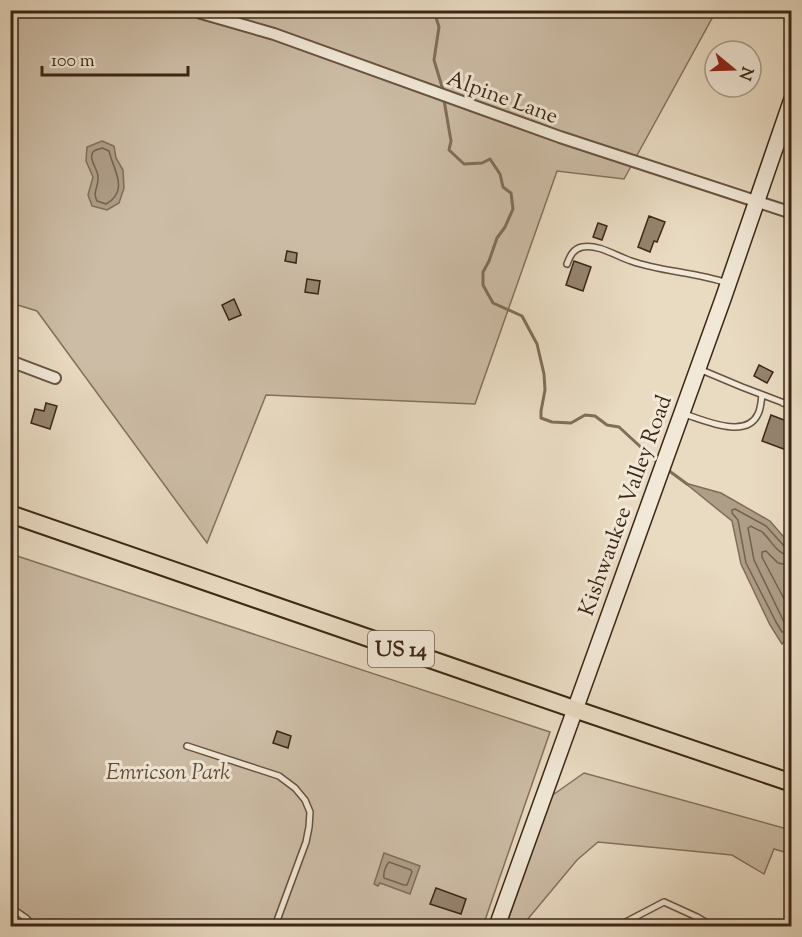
<svg xmlns="http://www.w3.org/2000/svg" width="802" height="937" font-family="'Sorts Mill Goudy',serif">
<style>
.green{fill:#ccbca5;stroke:#84715d;stroke-width:1.5}
.water{fill:#ae9d87;stroke:#806d59;stroke-width:1.5}
.lines{fill:none;stroke-linecap:round;stroke-linejoin:round}
.shore{stroke:#75624e;stroke-width:1.5}
.stream{stroke:#806d59;stroke-width:3}
.building{fill:#96846f;stroke:#3c2615;stroke-width:1.5}
.lane-casing{stroke:#675340;stroke-width:8}
.street-casing{stroke:#675340;stroke-width:14}
.secondary-casing{stroke:#3c2615;stroke-width:18}
.primary-casing{stroke:#3c2615;stroke-width:20}
.lane{stroke:#f1e8d7;stroke-width:5}
.street{stroke:#f1e8d7;stroke-width:10}
.secondary{stroke:#f1e8d7;stroke-width:15}
.primary{stroke:#e9dbc2;stroke-width:16}
.labels{text-anchor:middle;stroke-width:6;stroke-linejoin:round;paint-order:stroke}
.shield{fill:#f1e8d7;stroke:#72604f;stroke-width:1.5}
.shield-label{font-size:21px;font-weight:bold;fill:#3c2615}
.street-label{font-size:22px;fill:#3c2615;stroke:#f1e8d7}
.park-label{font-size:22px;font-style:italic;fill:#604c39;stroke:#f1e8d7}
</style>
<rect width="100%" height="100%" fill="#e9dbc2"/>
<filter id="stains"><feTurbulence type="fractalNoise" baseFrequency=".00333" numOctaves="4"/><feColorMatrix values="0 0 0 0 .2 0 0 0 0 .09 0 0 0 0 .02 0 0 0 .5 -.17"/></filter>
<radialGradient id="worn" r=".72"><stop offset=".6" stop-color="#630" stop-opacity="0"/><stop offset="1" stop-color="#630" stop-opacity=".3"/></radialGradient>
<path class="green" d="M10,11h706l-92,168 -67,-8 -82,233 -209,-9 -59,148 -170,-232 -26,-8z
M11,554l539,178 -67,194h-472z
M584,773l207,57v24l-17,-5 -10,25 -32,-19 -134,-13 -21,18 -55,66h-16l44,-129z"/>
<path class="water" d="M102,141l12,5 2,12 7,12 1,18 -5,15 -12,7 -15,-4 -4,-11 5,-18 -7,-16 1,-14z
M685,483l36,10 49,28 20,23 2,10 -1,80 -9,10 -12,-19 -29,-61 -9,-43z
M384,853l36,13 -10,28 -30,-11 -2,3 -4,-2z"/>
<g class="lines">
<path class="shore" d="M102,148l7,3c4,18 21,40 -3,53l-9,-3c-5,-9 2,-15 1,-24 0,-8 -10,-18 -5,-25 1,-2 7,-3 9,-4z
M792,549l-7,-2 -19,-21 -31,-17 -3,1v3l6,7 8,43 30,59 6,10 10,-1
M792,556c-16,-1 -20,-16 -31,-25 -1,0 -9,-4 -10,-5l-3,2 6,32 30,62 8,1
M792,566l-14,-3 -12,-12 -4,1v5l30,57
M389,862l22,8 1,2 -5,13h-3l-20,-7c-1,-5 2,-13 5,-16z"/>
<path class="stream" d="M434,11l5,16 -5,33 9,30
M444,100l7,41 -2,9 15,14 18,-1 8,-4 10,15 3,13 8,6 2,16 -8,18 -8,11 -8,23 -6,11v13l10,18 29,13 15,28 7,30 1,16 -4,21v7l11,4 19,1 14,-8 10,1 12,9 12,2 39,36
M668,470l19,14"/>
</g>
<path class="building" d="M649,216l16,6 -8,20 -3,-1 -4,11 -12,-5z
M598,223l9,3 -5,14 -9,-3z
M287,251l10,2 -1,10 -11,-2z
M574,261l17,6 -8,24 -17,-6z
M307,279l13,2 -2,13 -13,-2z
M234,299l7,16 -12,5 -7,-15z
M759,365l14,7 -6,11 -13,-7z
M46,403l11,3 -7,23 -19,-6 4,-14 9,2z
M771,415l21,8v20l-3,8 -27,-10z
M277,731l14,5 -3,12 -15,-5z
M436,888l30,11 -5,15 -31,-10z"/>
<g class="lines">
<g class="lane-casing">
<path id="lane" d="M567,264c3,-8 6,-15 15,-17 17,-3 34,9 49,14 31,11 64,11 96,22
M699,369l43,18 50,19
M783,403l9,-6
M684,414c20,6 62,26 74,0 3,-6 3,-13 4,-19
M187,746l92,30 16,12 10,12 5,12 -1,15 -3,15 -31,84
M10,907l16,11 8,8
M618,926l46,-24 33,15 15,9"/>
</g>
<g class="street-casing">
<path id="street" d="M201,13l73,21 286,103 232,76
M10,361l45,17"/>
</g>
<g class="secondary-casing">
<path id="secondary" d="M497,926l226,-627 69,-200"/>
</g>
<g class="primary-casing">
<path id="primary" d="M10,514l564,195 218,74"/>
</g>
<use href="#lane" class="lane"/>
<use href="#street" class="street"/>
<use href="#secondary" class="secondary"/>
<use href="#primary" class="primary"/>
</g>
<g class="labels">
<rect class="shield" x="368" y="631" width="66" height="36" rx="4.5"/>
<g class="shield-label">
<text x="401" y="656">US 14</text>
</g>
<g class="street-label">
<text transform="translate(503 96) rotate(20)" y="8">Alpine Lane</text>
<text transform="translate(624 505) rotate(-70)" y="8">Kishwaukee Valley Road</text>
</g>
<g class="park-label">
<text x="168" y="779">Emricson Park</text>
</g>
</g>
<rect width="802" height="937" fill="none" stroke="#e9dbc2" stroke-width="36"/>
<rect x="12" y="12" width="778" height="913" fill="none" stroke="#3c2615" stroke-width="3"/>
<rect x="18" y="18" width="766" height="901" fill="none" stroke="#3c2615" stroke-width="1.5"/>
<g transform="translate(733 69) rotate(109)"><circle r="28" fill="#f1e8d7" stroke="#a99a89" stroke-width="1.5"/>
<path d="M0-4.5L10 22L0 15L-10 22Z" fill="#8f2418"/>
<text y="-9" font-size="16" font-weight="bold" text-anchor="middle" fill="#3c2615">N</text>
</g>
<path d="M42 66v9h146v-9" fill="none" stroke="#3c2615" stroke-width="3"/>
<text x="51" y="66" font-size="18" fill="#3c2615" stroke="#f1e8d7" stroke-width="4.5" paint-order="stroke">100 m</text>
<rect width="100%" height="100%" filter="url(#stains)"/>
<rect width="100%" height="100%" fill="url(#worn)"/>
</svg>
